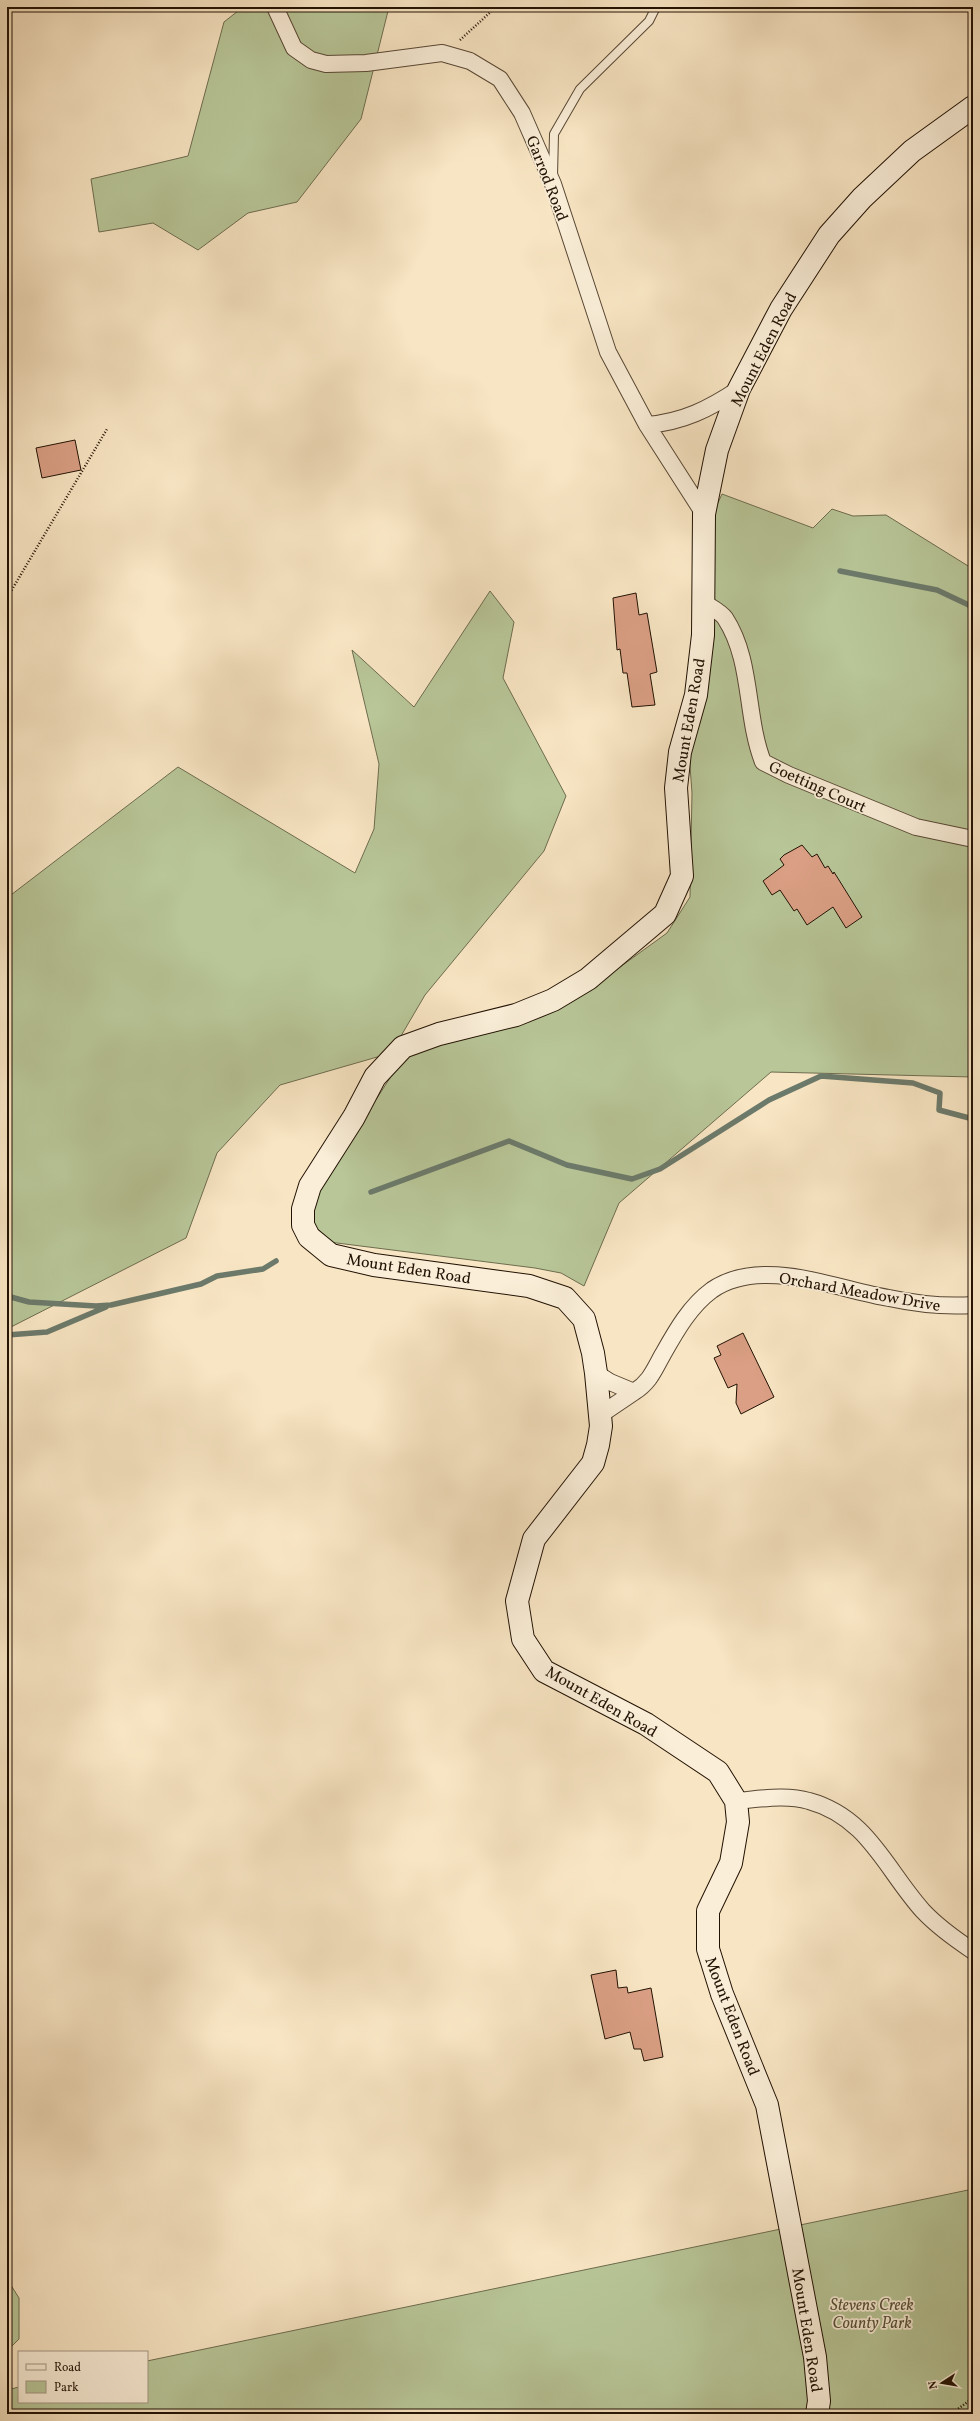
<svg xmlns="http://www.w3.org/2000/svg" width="980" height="2421" font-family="Vollkorn,serif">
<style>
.green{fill:#b8c698;stroke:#6d6c4e}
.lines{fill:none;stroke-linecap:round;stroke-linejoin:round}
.stream{stroke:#6c7a6b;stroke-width:5.5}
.building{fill:#da9f84;stroke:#221204}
.lane-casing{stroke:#584734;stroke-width:10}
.street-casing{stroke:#584734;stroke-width:18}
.secondary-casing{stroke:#221204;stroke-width:24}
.path{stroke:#221204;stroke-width:2.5;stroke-dasharray:1 2;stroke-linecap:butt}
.lane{stroke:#faeed8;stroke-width:8}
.street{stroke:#faeed8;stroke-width:16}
.secondary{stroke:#faeed8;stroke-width:22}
.labels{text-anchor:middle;stroke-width:3.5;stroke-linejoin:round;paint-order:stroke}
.street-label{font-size:16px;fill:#221204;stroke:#faeed8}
.park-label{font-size:16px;font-style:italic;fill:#565138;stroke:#faeed8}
</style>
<rect width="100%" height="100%" fill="#f8e5c3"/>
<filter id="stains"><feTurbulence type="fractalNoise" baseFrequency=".005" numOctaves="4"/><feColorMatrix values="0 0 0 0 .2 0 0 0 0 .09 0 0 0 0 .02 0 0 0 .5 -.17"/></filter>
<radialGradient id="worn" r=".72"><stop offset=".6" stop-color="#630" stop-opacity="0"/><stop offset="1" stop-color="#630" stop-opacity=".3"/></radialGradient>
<path class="green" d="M243,7h152l-7,4 -27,108 -64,83 -49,11 -50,37 -45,-27 -54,9 -8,-53 97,-23 36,-134z
M722,494l91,34 19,-19 21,7 33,-1 87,54v508l-202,-5 -152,131 -35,83 -23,-13 -26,-5 -206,-26 -18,-21 3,-26 76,-117 6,-27 195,-63 76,-55 23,-36 2,-104 -3,-41 22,-234z
M490,591l24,31 -11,56 63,118 -22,55 -119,144 -34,58 -111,32 -63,68 -31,85 -179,91v-431l171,-131 177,106 19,-44 5,-65 -27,-114 62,57z
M973,2189v225h-966v-24l12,-3v15h128v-41z
M7,2279l12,19v41l-12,12z"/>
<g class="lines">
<path class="stream" d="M840,571l97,19 36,17
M371,1192l138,-51 58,24 65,14 28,-10 109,-69 52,-24 92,7 27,10 -1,17 34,9
M7,1296l22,6 67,4 15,-1 90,-21 16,-8 46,-7 13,-8
M7,1335l40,-3 59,-25"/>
</g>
<path class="building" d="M75,440l6,30 -39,8 -6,-30z
M636,593l3,22 8,-2 10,59 -7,2 5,31 -23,2 -5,-34h-4l-3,-24 -3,1 -4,-52z
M802,845l10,12 5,-3 8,14 3,-2 5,8 1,-2 28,45 -16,11 -13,-21 -26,18 -10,-16 -3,2 -14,-21 -8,5 -9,-14 21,-16 -4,-6 4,-4z
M743,1333l31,64 -33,17 -5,-11 1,-19 -9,4 -14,-30 7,-3 -4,-9z
M616,1970l2,18 9,-1 1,6 23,-5 12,69 -19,4 -3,-12h-7l-4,-17 -25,7 -14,-64z"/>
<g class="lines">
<g class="lane-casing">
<path id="lane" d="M553,176l1,-42 26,-45 69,-68 7,-14"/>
</g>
<g class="street-casing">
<path id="street" d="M275,7l19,41 17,12 15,4 40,-1 76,-10 28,8 30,18 22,34 31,71 55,168 39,73 57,89
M647,425c36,-3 62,-16 92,-36
M703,602c6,4 18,10 22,16 28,43 20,98 38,144l26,13 127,52 57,12
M596,1373l14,9 24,10c16,-10 20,-22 29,-38 13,-23 27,-48 49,-64 49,-34 124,-1 177,8 28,6 56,9 84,7
M600,1415l34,-23
M736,1801c24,-2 50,-7 73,0 59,16 77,69 114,110 15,16 32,28 50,40"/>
</g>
<g class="secondary-casing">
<path id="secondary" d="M817,2414l2,-13 -4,-44 -48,-252 -45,-111 -14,-45v-38l23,-48 7,-41 -2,-21 -18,-29 -72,-48 -102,-53 -21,-32 -6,-38 17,-62 59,-76 5,-18 3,-19 -5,-53 -3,-20 -9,-34 -19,-21 -36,-12 -155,-21 -43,-10 -22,-18 -6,-12v-16l7,-23 44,-69 21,-40 28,-30 36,-13 77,-19 37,-15 35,-21 77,-65 17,-38 -6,-88 4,-36 16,-57 7,-60 1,-121 13,-64 22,-61 42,-80 48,-74 33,-37 50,-47 61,-44"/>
</g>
<path class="path" d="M460,40l36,-33
M7,598l100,-169
M951,2414l22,-16"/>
<use href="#lane" class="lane"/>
<use href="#street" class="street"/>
<use href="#secondary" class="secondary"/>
</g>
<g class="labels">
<g class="street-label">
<text transform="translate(548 178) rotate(69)" y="6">Garrod Road</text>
<text transform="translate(763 349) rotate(-63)" y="6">Mount Eden Road</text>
<text transform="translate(688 720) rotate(-80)" y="6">Mount Eden Road</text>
<text transform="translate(818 786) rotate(24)" y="6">Goetting Court</text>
<text transform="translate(409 1268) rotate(9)" y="6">Mount Eden Road</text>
<text transform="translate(860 1291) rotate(10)" y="6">Orchard Meadow Drive</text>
<text transform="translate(602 1701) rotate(30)" y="6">Mount Eden Road</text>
<text transform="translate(733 2016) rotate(69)" y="6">Mount Eden Road</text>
<text transform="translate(808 2330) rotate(81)" y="6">Mount Eden Road</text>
</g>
<g class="park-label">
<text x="872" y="2310">Stevens Creek<tspan x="872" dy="18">County Park</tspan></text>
</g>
</g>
<rect width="980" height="2421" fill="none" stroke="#f8e5c3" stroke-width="24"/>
<rect x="8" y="8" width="964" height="2405" fill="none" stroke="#221204" stroke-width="2"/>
<rect x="12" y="12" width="956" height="2397" fill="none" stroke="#221204"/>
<rect x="18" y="2351" width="130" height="52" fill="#faeed8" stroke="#a49683"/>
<rect x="26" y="2364" width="20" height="6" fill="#faeed8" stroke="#a49683"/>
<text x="54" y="2371" font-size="12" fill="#221204">Road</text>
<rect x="26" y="2381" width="20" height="12" fill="#b8c698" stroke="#a49683"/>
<text x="54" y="2391" font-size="12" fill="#221204">Park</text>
<g transform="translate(942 2383) rotate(258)" stroke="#faeed8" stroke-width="3" paint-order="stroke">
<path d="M0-3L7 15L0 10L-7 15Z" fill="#221204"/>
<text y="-6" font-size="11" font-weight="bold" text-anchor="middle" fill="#221204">N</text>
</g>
<rect width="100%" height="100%" filter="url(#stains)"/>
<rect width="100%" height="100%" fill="url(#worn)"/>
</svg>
